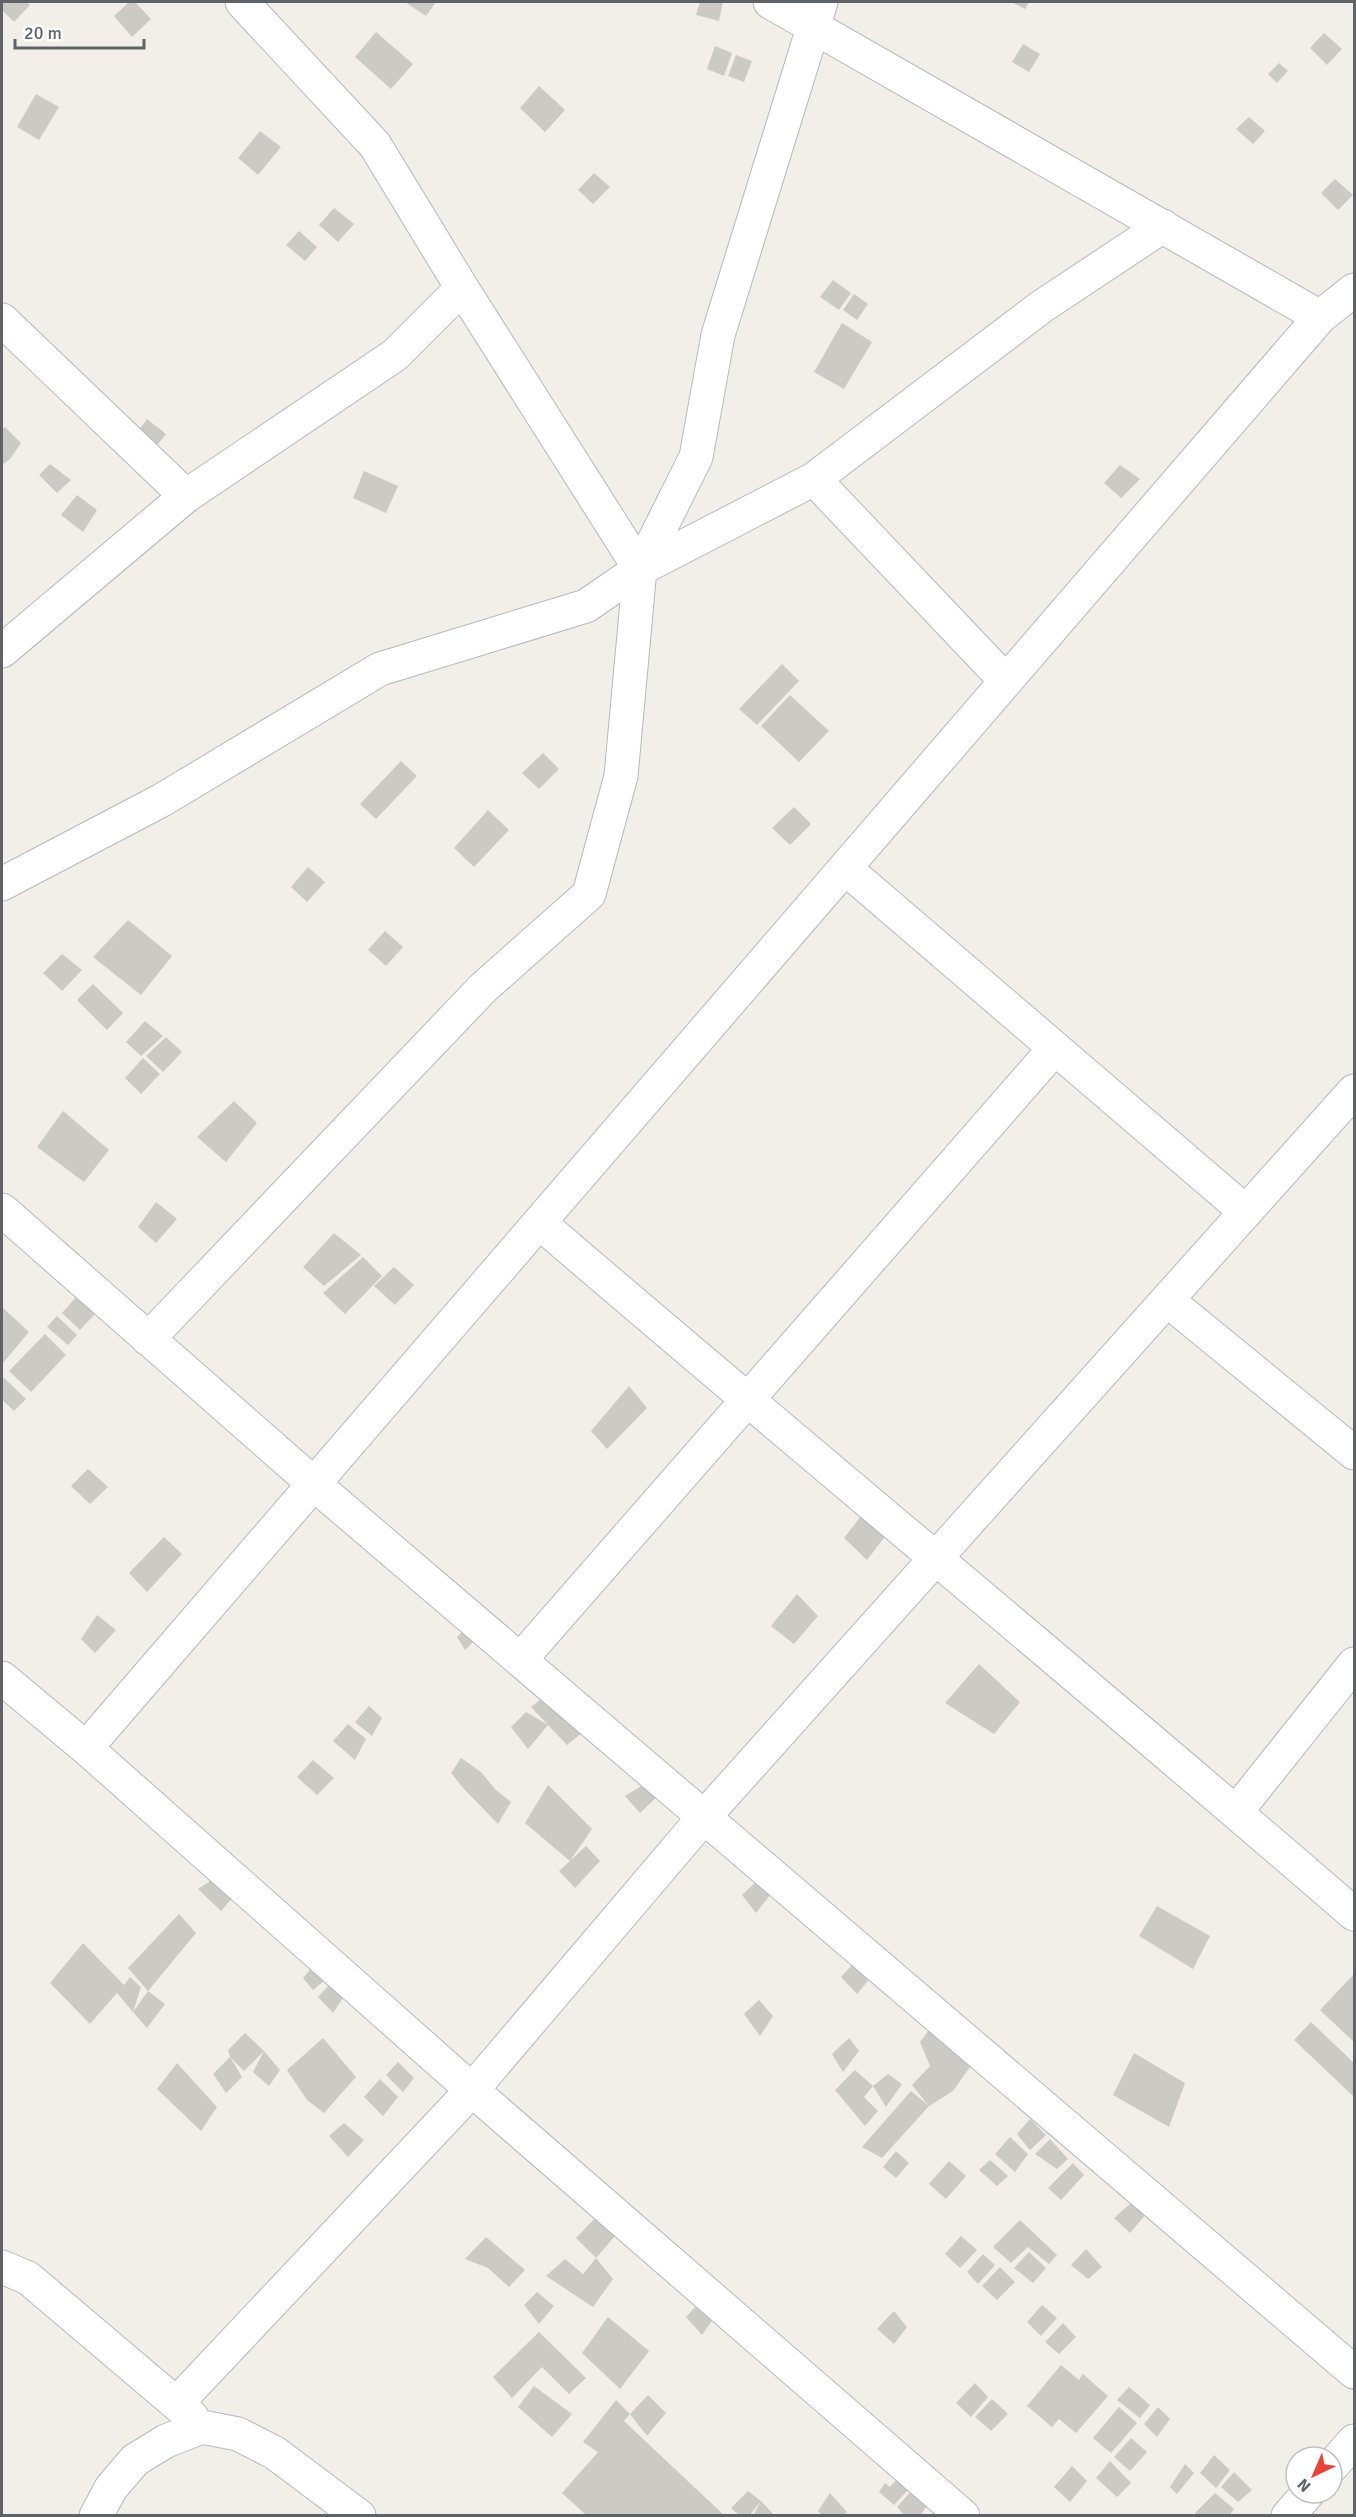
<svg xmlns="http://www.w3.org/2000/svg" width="1356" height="2517" font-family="Signika,sans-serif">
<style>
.building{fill:#cccac5}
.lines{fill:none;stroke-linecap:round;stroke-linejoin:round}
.minor-casing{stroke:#b5b8bc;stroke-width:35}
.minor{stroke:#fff;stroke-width:33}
</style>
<rect width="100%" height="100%" fill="#f1efe8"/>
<path class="building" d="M2,2h25l3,3 -16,17 -12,-12z
M129,2h6l16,17 -19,18 -18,-21z
M405,2h31l-10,14z
M700,2h23l-4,19 -23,-6z
M1011,2h18l-4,7z
M376,32l37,32 -22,25 -36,-32z
M1324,33l18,16 -15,16 -17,-17z
M1023,44l17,10 -11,18 -17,-10z
M715,46l17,7 -8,23 -17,-7z
M736,55l16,6 -8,21 -16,-6z
M1279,63l9,8 -11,12 -9,-9z
M539,86l26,24 -20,22 -25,-24z
M36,94l23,13 -20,33 -22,-13z
M1249,117l16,14 -12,13 -17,-15z
M260,131l21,16 -23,28 -20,-17z
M594,173l16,14 -17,17 -15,-14z
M1335,179l18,16 -15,15 -17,-17z
M334,208l20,16 -16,18 -19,-17z
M299,231l18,16 -12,14 -19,-16z
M833,280l18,13 -12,17 -19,-13z
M854,294l14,10 -11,16 -14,-10z
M842,323l30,19 -28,47 -30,-17z
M147,419l19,15 -14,18 -19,-14z
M5,427l16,16 -11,16 -8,6v-35z
M50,464l21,16 -14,13 -18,-18z
M1120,465l20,14 -19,19 -17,-15z
M364,471l34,15 -12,27 -33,-15z
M77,495l20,15 -14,22 -22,-17z
M782,664l17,17 -42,44 -18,-16z
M790,695l39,36 -30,31 -38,-36z
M543,753l16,16 -20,20 -17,-16z
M401,761l16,15 -41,43 -16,-15z
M794,807l17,17 -21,21 -18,-17z
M488,810l21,20 -35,37 -20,-19z
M308,867l17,15 -18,20 -16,-15z
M128,920l44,36 -31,39 -48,-38z
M385,931l18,16 -17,19 -18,-16z
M62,954l20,16 -20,21 -19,-18z
M93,984l30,29 -16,17 -30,-30z
M145,1021l18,15 -22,20 -15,-14z
M166,1037l16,15 -19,20 -17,-16z
M143,1058l17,16 -19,20 -16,-16z
M234,1101l23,22 -31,39 -29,-25z
M63,1111l46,39 -25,32 -47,-35z
M156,1202l21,17 -21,24 -18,-16z
M334,1233l27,22 -37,31 -21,-19z
M363,1257l19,19 -37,38 -22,-21z
M394,1267l20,18 -19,20 -21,-19z
M76,1297l19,17 -15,16 -18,-17z
M2,1307l27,25 -27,32z
M57,1316l20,19 -9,10 -21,-18z
M45,1334l21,21 -35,37 -22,-21z
M2,1376l24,23 -12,12 -12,-11z
M629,1386l18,22 -40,41 -16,-18z
M88,1469l20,18 -18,17 -19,-18z
M865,1511l29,14 -27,35 -23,-22z
M164,1537l18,17 -35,38 -18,-19z
M797,1594l21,22 -24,28 -23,-18z
M97,1615l19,15 -21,23 -14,-14z
M468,1626l10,11 -13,13 -8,-13z
M979,1664l41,38 -26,32 -49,-31z
M549,1693l35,38 -17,14 -36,-38z
M369,1706l13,12 -10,18 -17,-14z
M526,1712l22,13 -20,24 -17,-22z
M348,1724l18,15 -11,21 -22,-19z
M461,1758l20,14 14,17 16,13 -13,22 -34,-35 -13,-16z
M313,1760l21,18 -17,17 -20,-18z
M646,1783l13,12 -19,18 -15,-17z
M548,1785l44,44 -22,32 -45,-38z
M586,1846l14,15 -25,27 -16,-17z
M216,1877l19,18 -14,16 -23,-22z
M759,1879l16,10 -19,24 -14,-18z
M1157,1906l53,30 -17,33 -54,-33z
M179,1914l17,19 -48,58 17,13 -18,24 -14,-16 15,-21 -20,-23z
M83,1943l41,42 6,-8 11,10 -8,25 -16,-19 -27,31 -40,-41z
M857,1960l16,15 -16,19 -16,-17z
M316,1963l14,13 -17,14 -10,-12z
M1354,1974v68l-34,-32z
M330,1984l13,14 -10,15 -15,-16z
M759,2000l14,16 -13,20 -16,-22z
M1311,2022l43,41v34l-60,-57z
M932,2026l40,38 -19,27 -24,15 -17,-21 18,-19 -10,-24z
M245,2033l19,18 16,19 -11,16 -16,-14 11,-21 -20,20 -14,-14 -2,-7z
M323,2038l33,39 -32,36 -17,-13 -20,-30z
M849,2038l10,13 -16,21 -11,-18z
M1134,2053l51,30 -16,44 -56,-32z
M230,2057l12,20 -16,16 -13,-19z
M398,2062l16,16 -11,14 -17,-17z
M177,2063l40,44 -16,24 -44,-42z
M855,2070l18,16 15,-12 14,10 -16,23 -13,-21 -9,11 14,14 -13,15 -30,-36z
M380,2079l18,18 -15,19 -19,-19z
M911,2091l18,15 -47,52 -20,-11z
M1030,2119l16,16 -16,15 -13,-16z
M344,2123l20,17 -16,17 -19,-21z
M1010,2137l18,17 -13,18 -20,-18z
M1050,2139l18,20 -11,10 -22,-15z
M896,2151l13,12 -13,15 -13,-11z
M990,2160l18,16 -11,10 -18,-16z
M949,2161l17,15 -20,23 -17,-15z
M1073,2163l11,12 -23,25 -13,-12z
M1132,2202l14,12 -16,19 -16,-15z
M601,2212l20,17 -25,29 -20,-20z
M1020,2220l37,35 -8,9 -21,-17 -17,16 -18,-16z
M961,2236l16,14 -17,18 -15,-14z
M486,2237l39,33 -16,17 -21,-19 -23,-9z
M1086,2249l16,18 -14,12 -17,-14z
M1029,2252l17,16 -13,15 -19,-15z
M983,2254l12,11 -17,19 -11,-12z
M596,2258l17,21 -20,28 -47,-31 19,-17 18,15z
M1000,2267l15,15 -18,18 -15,-14z
M537,2292l17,14 -15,18 -15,-19z
M698,2304l16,14 -12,17 -16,-18z
M1042,2305l15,13 -16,18 -14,-14z
M894,2311l13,16 -13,17 -17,-15z
M608,2317l41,34 -29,38 -38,-36z
M1063,2323l13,14 -17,17 -14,-12z
M539,2332l47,46 -17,16 -27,-27 -30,31 -19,-21z
M1061,2365l18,15 4,-6 25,22 -32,37 -17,-14 -7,8 -25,-21z
M975,2383l13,14 -17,20 -15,-14z
M534,2386l38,28 -20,23 -34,-30z
M1129,2387l21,18 -10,13 -23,-18z
M648,2395l18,18 -19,23 -17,-22z
M992,2399l16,15 -17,17 -16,-14z
M616,2400l14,14 -6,7 101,95h-138l-25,-23 36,-41 -15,-10z
M1119,2407l18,16 -26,30 -18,-15z
M1158,2407l12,12 -13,18 -13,-13z
M1131,2438l16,14 -17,19 -16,-14z
M1214,2455l16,15 -14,18 -16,-15z
M1110,2461l21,22 -14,14 -21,-19z
M1185,2464l9,9 -17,21 -7,-7z
M1072,2466l15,15 -17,21 -16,-15z
M1234,2472l18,18 -14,12 -17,-15z
M899,2477l11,11 -16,17 -15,-13 6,-9 5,4z
M913,2489l16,14 -9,13h-15l-8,-9z
M748,2491l13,10 14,15h-22l8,-15 -12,15h-9l-9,-8z
M830,2493l17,19 -4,4h-20l-5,-5z
M1215,2493l19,16 -5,7h-30l-4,-3z"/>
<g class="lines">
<g class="minor-casing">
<path id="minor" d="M242,2l133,143 87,143 178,281
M770,2l550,315
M2,320l184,176
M814,479l192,202
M2,651l184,-155 209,-141 67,-67
M846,869l400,343
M2,884l160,-84 218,-131 206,-63 54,-37 174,-90 227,-172 122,-81
M2,1210l312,274 1040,888
M540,1223c270,232 545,458 814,691
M1167,1300l187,153
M148,1339l335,-351 106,-94 32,-118 19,-207 56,-112 22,-122 103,-333
M520,1660l535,-612
M2,1678l84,70 386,342 491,426
M86,1748l1234,-1431 34,-27
M1236,1812l118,-148
M2,2267l26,11 164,139
M177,2403l295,-313 232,-273 650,-726
M1332,2466l22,-25
M96,2516l15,-28 24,-28 31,-19 36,-14 36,7 37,19 84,63
M1288,2516l20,-23"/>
</g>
<use href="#minor" class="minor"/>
</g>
<rect width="1356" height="2517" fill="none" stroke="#5f6368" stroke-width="6"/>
<g transform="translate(1314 2475) rotate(224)"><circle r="28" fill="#ffffff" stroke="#bfc1c3" stroke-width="1.5"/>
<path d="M0-4.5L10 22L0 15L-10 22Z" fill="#ea4335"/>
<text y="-9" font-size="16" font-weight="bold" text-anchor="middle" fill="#5f6368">N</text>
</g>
<path d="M15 39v9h129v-9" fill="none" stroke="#5f6368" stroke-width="3"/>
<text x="24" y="39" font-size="18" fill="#5f6368" stroke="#ffffff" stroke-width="4.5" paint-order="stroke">20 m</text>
</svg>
